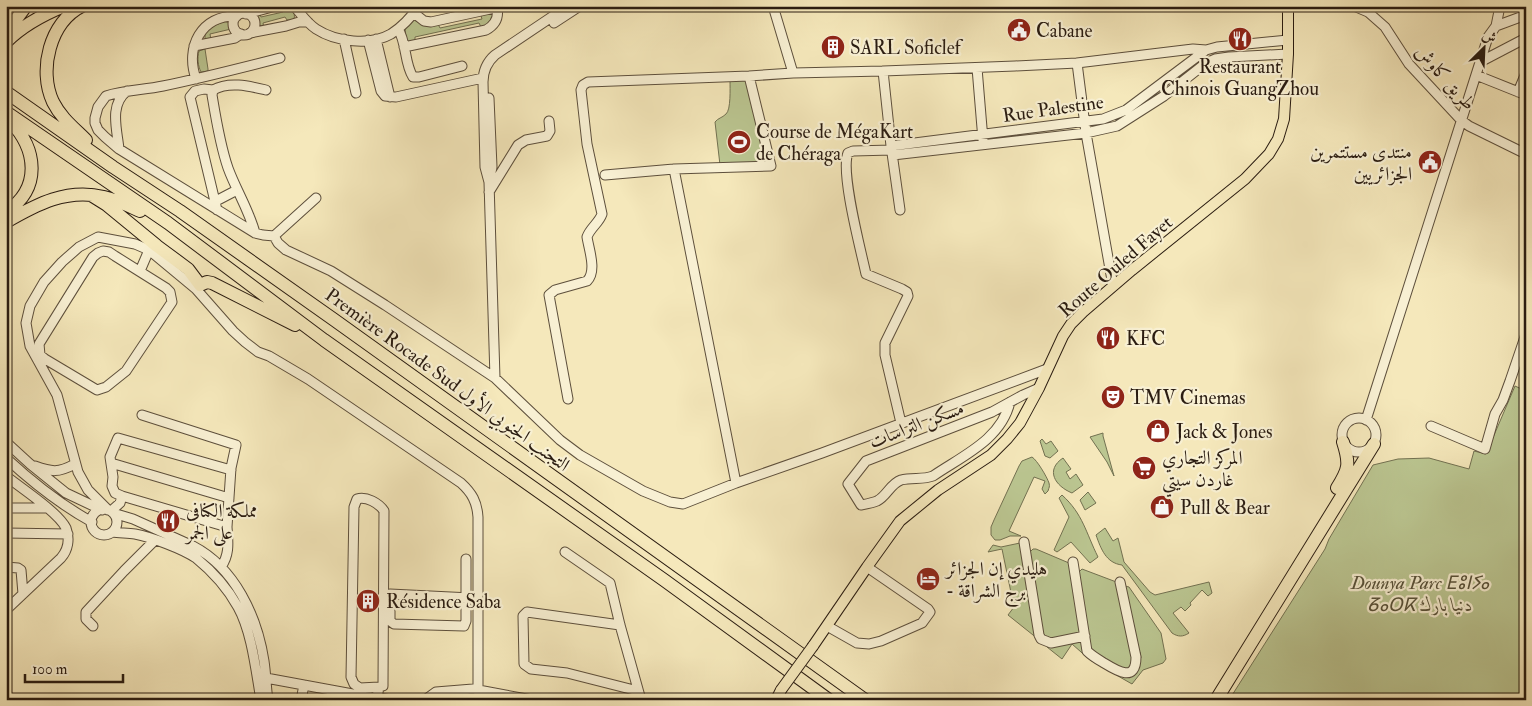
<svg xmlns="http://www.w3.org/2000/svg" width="1532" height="706" font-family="'IM FELL Double Pica',Amiri,'Noto Sans Tifinagh',serif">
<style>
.green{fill:#bbc691;stroke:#727151}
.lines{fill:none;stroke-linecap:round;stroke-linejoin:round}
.minor-casing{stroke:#5d4f3c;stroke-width:11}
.major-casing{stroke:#2a1c11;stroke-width:12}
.highway-casing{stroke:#2a1c11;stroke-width:14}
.minor{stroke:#f8f0d3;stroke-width:9}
.major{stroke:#f5e8bb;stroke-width:10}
.highway{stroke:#f5e8bb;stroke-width:12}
.major-bridge-casing{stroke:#2a1c11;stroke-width:12;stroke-linecap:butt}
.major-bridge{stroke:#f5e8bb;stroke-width:10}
.labels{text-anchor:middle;stroke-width:4.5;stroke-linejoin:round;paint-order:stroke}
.poi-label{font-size:19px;fill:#2a1c11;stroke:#f8f0d3;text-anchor:start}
.street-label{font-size:19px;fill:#2a1c11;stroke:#f8f0d3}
.park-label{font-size:19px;font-style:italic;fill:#564f37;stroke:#f8f0d3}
</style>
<rect width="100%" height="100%" fill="#f5e8bb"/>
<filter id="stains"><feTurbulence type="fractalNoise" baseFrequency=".004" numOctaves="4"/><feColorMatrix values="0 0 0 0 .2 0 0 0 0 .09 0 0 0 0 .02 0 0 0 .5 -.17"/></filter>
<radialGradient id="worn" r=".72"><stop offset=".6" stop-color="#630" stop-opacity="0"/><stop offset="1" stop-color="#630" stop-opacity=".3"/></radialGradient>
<path class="green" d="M286,6c5,2 10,7 8,13l-3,1h-4l-2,-3 -22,6 1,5 -6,-1 -1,-8 -2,-4 4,-3 2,5 22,-5 -1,-5z
M488,13l4,1 1,2 -6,9 -6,2 -2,-4 -64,14v4l-6,1 -3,-3 -1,-11 9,-8 10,5 14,-1 2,4 42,-9 -1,-3z
M231,19v10l-21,5 1,6h-4l-2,-1v-5l8,-8z
M205,49l3,20v2l-7,1c-3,-6 -4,-14 -2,-21z
M747,79l19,83 -46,3 -5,-43c3,-4 7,-4 11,-8 5,-4 4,-26 4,-33z
M1515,386l11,5v309h-297l96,-151 4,-10 44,-74 25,-6 31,-1 40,11 5,-18 12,3z
M1103,433v3l11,40 -7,-14 -17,-25z
M1042,439l4,5 5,-3 7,10 -8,7 -5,-2 -5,-15z
M1032,457c5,3 15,20 17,26 1,4 0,4 -1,8l-3,3 -3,-5 3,-8 -11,-4 -25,54 12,5h-11l-10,4h-5l-4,-5v-8l3,-7 25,-54 3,-5z
M1063,458l8,11 -5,3 4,7 6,-5 7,11 -11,8c-17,-7 -27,-23 -9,-35z
M1088,492l8,11 -11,7 -5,-10z
M1062,495c21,19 24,38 36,62l-8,6 -19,-21 -14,10 -3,-2 15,-33 -10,-19z
M1105,528l8,13 5,-3 6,24 26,30 5,3 54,-13 3,11 -4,3 -6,-6 -12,13 1,2 -6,6 -4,-4 -8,6 16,20c-6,4 -11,4 -17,0l-50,-68c-16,-2 -21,-16 -26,-30z
M1020,543l18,96 -30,-24 6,-8 -12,-58 -14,3 5,-7 8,2z
M1033,549h3l33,14 14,71 -31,6 -9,-4 -13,-84z
M1082,569l37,14 14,73 -1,8 -4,5 -7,1 -30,-19 -13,-78z
M1125,586l4,1 32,46 5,26 -3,4 -20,7 -11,14 -42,-24 -18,-16 -10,15 -15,-12 34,-7 40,36 20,-18 -1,-6 -2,1z"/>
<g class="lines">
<g class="minor-casing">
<path id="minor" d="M294,6c7,8 13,17 22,23 20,13 54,17 75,5 11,-7 21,-18 28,-28
M773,6l20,67
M1354,6l14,6 17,15 24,37 52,56 8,6 57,28
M414,13l10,8 7,1 73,-16
M233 24a11 11 0 1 1 22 0a11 11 0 1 1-22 0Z
M246,14l30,-8
M554,23l26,-17
M1496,26l30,-11
M398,29c9,14 6,34 15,48h6l43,-11
M250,33l36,-7 13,-4h9
M344,39l12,54
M376,39l14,58
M368,40l13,51 4,5 11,1 87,-19
M194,46l41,-8 6,-4
M404,47l82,-17c9,-5 13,-12 11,-22
M280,58c-39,10 -78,20 -117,28 -19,4 -39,4 -57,10l-8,11 -3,11v5l3,7 7,7 14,12 136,84 8,2 11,1 4,7 8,7 45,21 54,34 110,73 65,62 20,15 63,36 27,11 13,2 53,-21 86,-30 225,-84
M1480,62l46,-24
M1077,63l9,70 27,153
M977,68l6,72
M883,71l8,75 9,64
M1476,75l50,20
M196,79c-11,-32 5,-64 41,-63
M213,90l-1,5c4,24 8,50 16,73 8,22 21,42 27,65
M1518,92l8,-19
M891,146l212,-27 23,-9 80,-60 11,-3 71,-7
M119,149c-2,-20 -10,-44 8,-58
M892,150l-39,1 -5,2c-8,19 13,98 18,121l36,15 5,3 1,4 -23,47v12l16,68
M893,155l193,-22 31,-7 47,-30 42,-33 9,-4 14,-2 59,-3
M674,169l62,314
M605,175l69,-6 97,-3 -22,-90
M489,182l3,-15 -3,-69
M489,192l29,-47 8,-5 21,-4 3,-5 -1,-10
M214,202l23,-12
M217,210l-27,-113 5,-6 9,-2 9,1c16,-9 36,-4 53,0
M274,236l42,-38
M103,251l6,1 6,4 51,32 4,4 2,10 -46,69 -20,16 -9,3 -52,-31 -5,-4 -1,-11 54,-87 5,-4z
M140,271l9,-21
M495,378l-6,-196 -4,-15 -2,-85c0,-11 4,-20 12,-27l73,-49
M568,399l-19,-104 6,-5 32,-9c10,-10 2,-31 0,-44 3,-9 12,-14 15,-23l-15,-70 -6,-54 2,-5 5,-3 161,-6 44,-3 90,-2 132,-5 62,-3 116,-14 13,1
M1010,402c-9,38 -48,54 -77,74 -10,4 -21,1 -32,4 -11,4 -14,16 -24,21 -5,2 -11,3 -16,4l-13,-21 18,-23 126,-49 31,-17 16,-7
M142,415l94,30 -5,23 -4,59 -105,-31 -7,-3 -3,-7 1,-9 -3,-20 8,-19 113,32
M1342 435a17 17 0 1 1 34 0a17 17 0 1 1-34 0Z
M1366,420l122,-383 8,-11 4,-20
M1431,426l54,23 10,-35 8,-14 7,-19 16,-47
M6,442l24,22 36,29 36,17
M6,458c26,24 55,47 86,64
M111,463l118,35
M35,466c17,6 23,7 40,-2
M6,476c15,12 52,36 60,52 4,11 2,22 -5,30l-55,52
M6,508h40
M91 522a13 13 0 1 1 26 0a13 13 0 1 1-26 0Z
M108,510l-20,-20 -10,-18 -21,-77 -27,-49 -4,-23 4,-17 14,-24 18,-20 17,-15 19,-10 37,7 14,6 47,39 37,42 12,11 13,10 11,4 39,23 153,104c11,10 16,19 17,34v172l2,11
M111,511l9,-8 2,-7
M113,513l20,6 60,27c42,22 64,70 71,115 2,13 2,26 4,39
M112,532c8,1 16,1 23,2 16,3 48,15 61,24 16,13 32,31 42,49 14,25 18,65 23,93
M6,533l62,1
M1024,542l15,93 2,4 10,4 34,-7
M565,552l45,31 10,42 21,75
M1073,562l14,89c5,5 12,9 17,12 13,8 32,20 32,-6l-16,-75
M6,567l12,1 3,2 2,24
M221,567c9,-13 7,-25 6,-40
M390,594l81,4
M390,611v10l4,3 70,2 2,-5v-62
M620,625l-93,-13 -4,4 1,48 7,5 36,4 71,18
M93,626l-7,-7v-7l38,-41 31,-31
M827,626l30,17 12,1 12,-3 41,-18 8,-11 -2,-3 -61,-42
M266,678l92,17 33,5
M377,698l2,-11 4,-1v-2l1,-173c-5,-8 -18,-15 -27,-12l-3,8 -3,170 3,7 6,4 19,-1
M301,700l3,-15
M425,700l11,-8 37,-3 59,11"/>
</g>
<g class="major-casing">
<path id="major" d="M813,646l54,-79 33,-46 38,-31 53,-35 16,-16 13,-16 19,-35 24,-52 8,-12 12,-12 49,-42 113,-91 24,-25 9,-15 6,-20 4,-65v-48
M776,700l5,-10"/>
</g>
<g class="highway-casing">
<path id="highway" d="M82,6c-32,16 -44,64 -29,96 8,16 21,26 33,38
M6,12l4,-6
M6,33l20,-27
M6,42c17,-17 36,-27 58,-36
M6,92l107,75 67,44 153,108 532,381
M6,112l162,111 156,117 340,240 165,120
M91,195l16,10 50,41 31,23 12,16 7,-3 5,1 83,42
M6,212c36,-24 31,-63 4,-91
M6,222c31,-18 61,-34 98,-25 13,3 25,9 36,14
M1337,488c12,-19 13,-24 6,-46
M1216,700l158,-256"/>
</g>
<use href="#minor" class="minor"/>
<use href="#major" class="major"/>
<use href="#highway" class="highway"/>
<g class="major-bridge-casing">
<path id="major-bridge" d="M781,690l32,-44"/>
</g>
<use href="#major-bridge" class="major-bridge"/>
</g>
<defs>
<g id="civic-disc" transform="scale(1.25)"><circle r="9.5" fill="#8f2418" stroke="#f8f0d3"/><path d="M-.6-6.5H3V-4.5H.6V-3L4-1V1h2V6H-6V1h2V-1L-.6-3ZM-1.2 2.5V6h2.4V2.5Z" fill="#fff"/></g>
<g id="restaurant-disc" transform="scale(1.25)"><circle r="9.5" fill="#8f2418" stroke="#f8f0d3"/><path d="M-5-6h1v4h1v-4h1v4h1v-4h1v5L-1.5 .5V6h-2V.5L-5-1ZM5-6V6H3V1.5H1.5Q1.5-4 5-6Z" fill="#fff"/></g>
<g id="building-disc" transform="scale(1.25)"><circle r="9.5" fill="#8f2418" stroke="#f8f0d3"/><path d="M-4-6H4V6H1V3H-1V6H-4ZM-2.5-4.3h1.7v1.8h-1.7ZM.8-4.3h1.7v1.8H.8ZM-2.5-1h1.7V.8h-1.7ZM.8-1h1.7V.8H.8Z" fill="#fff"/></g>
<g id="stadium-disc" transform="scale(1.25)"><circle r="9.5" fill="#8f2418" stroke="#f8f0d3"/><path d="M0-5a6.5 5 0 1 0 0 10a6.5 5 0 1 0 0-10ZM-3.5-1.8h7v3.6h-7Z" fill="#fff"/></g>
<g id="theatre-disc" transform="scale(1.25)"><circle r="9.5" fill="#8f2418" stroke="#f8f0d3"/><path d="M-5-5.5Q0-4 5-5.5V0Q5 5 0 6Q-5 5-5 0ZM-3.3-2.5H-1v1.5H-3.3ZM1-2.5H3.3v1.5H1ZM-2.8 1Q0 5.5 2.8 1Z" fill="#fff"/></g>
<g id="shop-disc" transform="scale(1.25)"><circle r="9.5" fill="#8f2418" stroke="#f8f0d3"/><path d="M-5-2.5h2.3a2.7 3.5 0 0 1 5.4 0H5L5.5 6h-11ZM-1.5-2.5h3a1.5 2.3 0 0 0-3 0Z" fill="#fff"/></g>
<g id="supermarket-disc" transform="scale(1.25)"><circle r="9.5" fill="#8f2418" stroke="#f8f0d3"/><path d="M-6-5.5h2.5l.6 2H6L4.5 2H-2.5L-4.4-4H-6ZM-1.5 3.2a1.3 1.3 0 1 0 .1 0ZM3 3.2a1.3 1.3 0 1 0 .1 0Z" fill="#fff"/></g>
<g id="hotel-disc" transform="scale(1.25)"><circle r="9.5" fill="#8f2418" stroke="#f8f0d3"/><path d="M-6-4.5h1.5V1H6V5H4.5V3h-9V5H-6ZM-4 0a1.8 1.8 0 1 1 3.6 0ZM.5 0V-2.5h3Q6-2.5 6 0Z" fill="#fff"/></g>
</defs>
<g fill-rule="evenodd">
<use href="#civic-disc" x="1019" y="30"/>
<use href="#restaurant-disc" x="1240" y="39"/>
<use href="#building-disc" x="833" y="47"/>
<use href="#stadium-disc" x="739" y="142"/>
<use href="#civic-disc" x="1430" y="162"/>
<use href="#restaurant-disc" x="1108" y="338"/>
<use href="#theatre-disc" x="1113" y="397"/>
<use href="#shop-disc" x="1158" y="431"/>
<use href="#supermarket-disc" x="1144" y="468"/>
<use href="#shop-disc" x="1162" y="507"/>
<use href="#restaurant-disc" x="168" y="521"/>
<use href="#hotel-disc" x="928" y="579"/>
<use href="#building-disc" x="368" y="601"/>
</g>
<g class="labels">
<g class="poi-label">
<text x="1036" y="37">Cabane</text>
<text x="850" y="54">SARL Soficlef</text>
<text x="1240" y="73" text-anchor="middle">Restaurant<tspan x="1240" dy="22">Chinois GuangZhou</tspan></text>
<text x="756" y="138">Course de MégaKart<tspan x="756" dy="22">de Chéraga</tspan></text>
<text x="1412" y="158" text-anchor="end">منتدى مستتمرين<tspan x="1412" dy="22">الجزائريين</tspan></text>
<text x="1126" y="345">KFC</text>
<text x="1130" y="404">TMV Cinemas</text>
<text x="1176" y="438">Jack &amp; Jones</text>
<text x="1162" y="464">المركز التجاري<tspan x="1162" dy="22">غاردن سيتي</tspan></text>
<text x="1180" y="514">Pull &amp; Bear</text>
<text x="186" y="517">مملكة الكنافى<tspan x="186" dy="22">على الجمر</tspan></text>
<text x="946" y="575">هليدي إن الجزائر<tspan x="946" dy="22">- برج الشراقة</tspan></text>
<text x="386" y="608">Résidence Saba</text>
</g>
<g class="street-label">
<text transform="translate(1446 77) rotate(48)" y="7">طريق كاوش</text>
<text transform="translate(1053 108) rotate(-8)" y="7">Rue Palestine</text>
<text transform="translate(1115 266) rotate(-41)" y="7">Route Ouled Fayet</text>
<text transform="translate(448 379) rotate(36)" y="7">Première Rocade Sud التجنب الجنوبي الأول</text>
<text transform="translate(916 424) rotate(-21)" y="7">مسكن التراسات</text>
</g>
<g class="park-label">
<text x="1420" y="589">Dounya Parc ⴹⵓⵏⵢⴰ<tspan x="1420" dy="22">ⵒⴰⵔⴽ دنيا بارك</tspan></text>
</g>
</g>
<rect width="1532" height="706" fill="none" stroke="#f5e8bb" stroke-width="25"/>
<rect x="8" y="8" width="1517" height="691" fill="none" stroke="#2a1c11" stroke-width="2.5"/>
<rect x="12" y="12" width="1507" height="681" fill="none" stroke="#2a1c11"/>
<g transform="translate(1484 48) rotate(24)" stroke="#f8f0d3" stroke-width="4" paint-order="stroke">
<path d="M0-4L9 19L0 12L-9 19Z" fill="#2a1c11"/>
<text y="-8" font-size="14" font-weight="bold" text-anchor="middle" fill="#2a1c11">ش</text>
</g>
<path d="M25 674v8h98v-8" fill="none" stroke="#2a1c11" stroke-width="2.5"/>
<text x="32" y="674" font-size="15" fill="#2a1c11" stroke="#f8f0d3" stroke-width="4" paint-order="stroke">100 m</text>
<rect width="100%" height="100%" filter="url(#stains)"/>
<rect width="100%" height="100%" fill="url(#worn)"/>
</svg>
